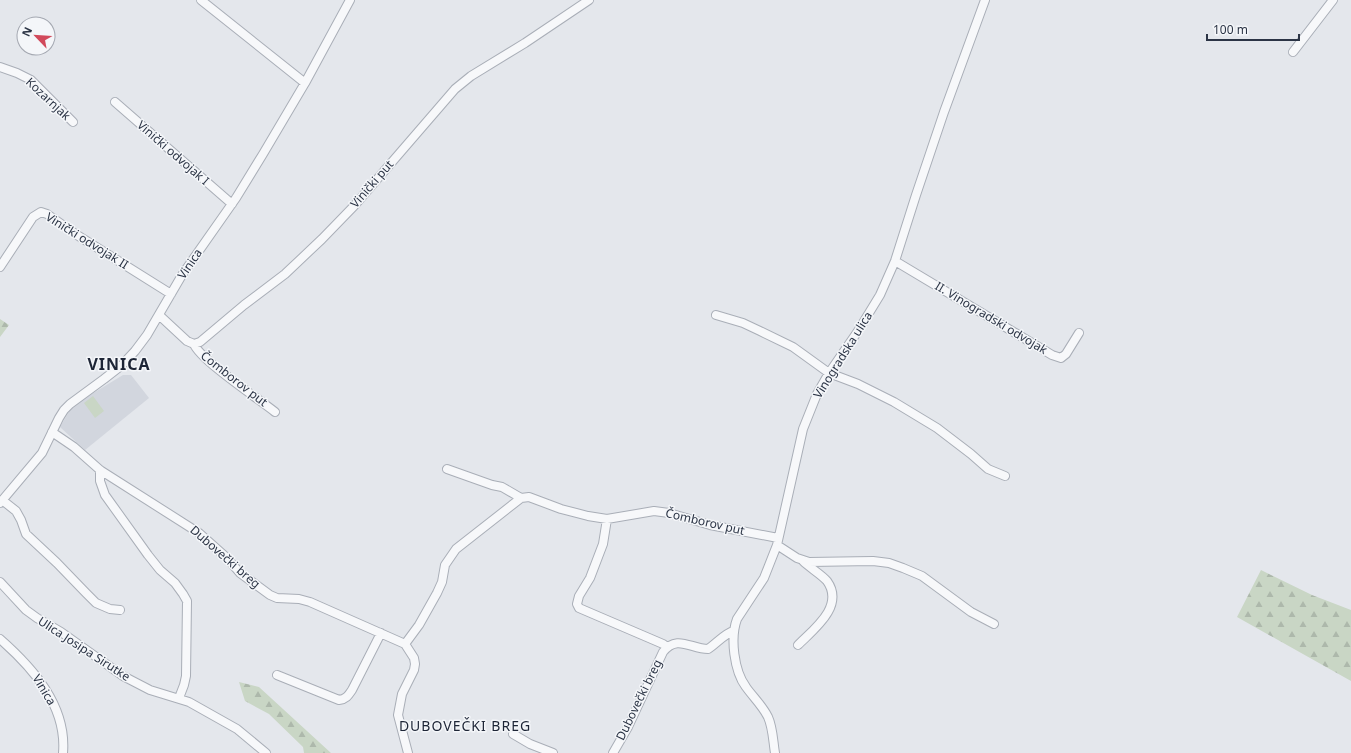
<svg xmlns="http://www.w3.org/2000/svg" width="1351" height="753" font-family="'Noto Sans',sans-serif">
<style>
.built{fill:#d2d6de}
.green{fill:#c9d6c5}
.forest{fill:url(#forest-firs)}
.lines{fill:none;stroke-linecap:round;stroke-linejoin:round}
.minor-casing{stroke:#a9aeb7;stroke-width:10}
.minor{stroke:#f7f8fa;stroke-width:8}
.labels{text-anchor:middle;stroke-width:3;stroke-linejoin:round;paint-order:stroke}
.street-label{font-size:12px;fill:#2b3445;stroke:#f4f6f9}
.quarter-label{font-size:14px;letter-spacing:1px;fill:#1d2536;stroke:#f4f6f9}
.district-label{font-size:16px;font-weight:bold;letter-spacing:1px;fill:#1d2536;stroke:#f4f6f9}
</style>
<defs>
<pattern id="forest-firs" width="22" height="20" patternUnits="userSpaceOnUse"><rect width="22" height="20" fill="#c9d6c5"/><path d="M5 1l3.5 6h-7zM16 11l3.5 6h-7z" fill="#adb8ab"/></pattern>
</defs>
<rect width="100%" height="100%" fill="#e4e7ec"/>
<path class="built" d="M123,375h8l18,23 -64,52 -25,-23 10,-17 7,-7z"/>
<path class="green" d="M93,396l11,15 -9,7 -11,-15z"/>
<path class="forest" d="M0,319l9,6 -9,12z
M1261,570l51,25 39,15v71l-114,-64z
M239,682l20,5 72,66h-27l-1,-6 -34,-33 -24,-13z"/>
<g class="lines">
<g class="minor-casing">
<path id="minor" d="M201,0l104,83
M1293,52l40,-52
M0,67l17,6 14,7 42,42
M115,102l117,102
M895,261l157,94 9,3 5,-4 13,-21
M0,267l33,-50 8,-5 6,2 30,21 94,59
M159,315l28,26 7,3 6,-2 44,-37 41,-31 37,-35 32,-33 101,-117 16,-13 54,-33 64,-43
M716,315l27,8 17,8 33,16 36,26 29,11 36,18 43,26 34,26 17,15 17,7
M194,344c6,16 65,55 81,68
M52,432l22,15 26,23 99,63 28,25 13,15 30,22 7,3 22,1 11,3 95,42 9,14 1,6 -1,6 -12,24 -4,21 10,38
M447,469l45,16 10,2 19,11 8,-1 32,12 27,7 19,3 47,-8 15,2 41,12 68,13
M100,470v11l5,14 43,60 12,15 15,13 8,11 4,7 -1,75 -2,9 -5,13
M2,500l14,11 5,9 5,14 31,29 29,30 10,10 14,6 10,1
M0,503l42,-50 17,-35 5,-8 6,-6 34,-25 18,-14 13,-14 12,-16 35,-60 54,-77 27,-44 42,-71 45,-83
M607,519l-4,25 -13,34 -11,18 -2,8 2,4 84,36 4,3
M777,545l20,13 12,4 64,-1 16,2 14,5 19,8 49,36 23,12
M0,582l26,28 11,8 24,14 62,44 27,14 39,12 48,27 29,24
M0,639c33,29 67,67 63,114
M405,644l14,-19 18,-32 5,-11 3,-17 11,-16 65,-51
M798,645c16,-16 47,-39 29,-64 -6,-7 -17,-13 -24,-20
M277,675l62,25c7,-1 9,-4 13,-10l29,-57
M513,734l17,10 23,9
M613,753l15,-26 35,-75c14,-18 28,-3 45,-3 8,-5 17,-16 26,-18
M775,753c-2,-12 -2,-25 -7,-36 -6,-12 -15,-20 -22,-30 -12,-16 -16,-49 -9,-68l27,-41 13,-33 26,-116 14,-35 12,-21 29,-42 22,-36 15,-34 21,-66 28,-83 41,-112"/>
</g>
<use href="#minor" class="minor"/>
</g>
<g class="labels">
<g class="street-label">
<text transform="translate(48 99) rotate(43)" y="4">Kozarnjak</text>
<text transform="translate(173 153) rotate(41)" y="4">Vinički odvojak I</text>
<text transform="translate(372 184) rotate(-49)" y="4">Vinički put</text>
<text transform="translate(87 241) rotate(32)" y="4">Vinički odvojak II</text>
<text transform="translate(190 264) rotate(-56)" y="4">Vinica</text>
<text transform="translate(991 318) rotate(31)" y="4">II. Vinogradski odvojak</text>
<text transform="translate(843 355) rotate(-58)" y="4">Vinogradska ulica</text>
<text transform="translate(234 379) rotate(38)" y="4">Čomborov put</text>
<text transform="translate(705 522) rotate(13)" y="4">Čomborov put</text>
<text transform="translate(225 557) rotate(41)" y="4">Dubovečki breg</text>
<text transform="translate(84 649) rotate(33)" y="4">Ulica Josipa Sirutke</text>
<text transform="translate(44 690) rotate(59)" y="4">Vinica</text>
<text transform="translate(639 700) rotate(-64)" y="4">Dubovečki breg</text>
</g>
<g class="quarter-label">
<text x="465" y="731">DUBOVEČKI BREG</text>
</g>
<g class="district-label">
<text x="119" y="370">VINICA</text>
</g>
</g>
<g transform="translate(36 36) rotate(295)"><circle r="19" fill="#f4f6f9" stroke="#a4a8b1"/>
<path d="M0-3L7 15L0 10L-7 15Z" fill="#d1495b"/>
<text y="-6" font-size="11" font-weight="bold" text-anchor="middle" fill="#2b3445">N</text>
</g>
<path d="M1207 34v6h92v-6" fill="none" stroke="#2b3445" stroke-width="2"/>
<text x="1213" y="34" font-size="12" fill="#2b3445" stroke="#f4f6f9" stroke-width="3" paint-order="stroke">100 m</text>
</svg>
